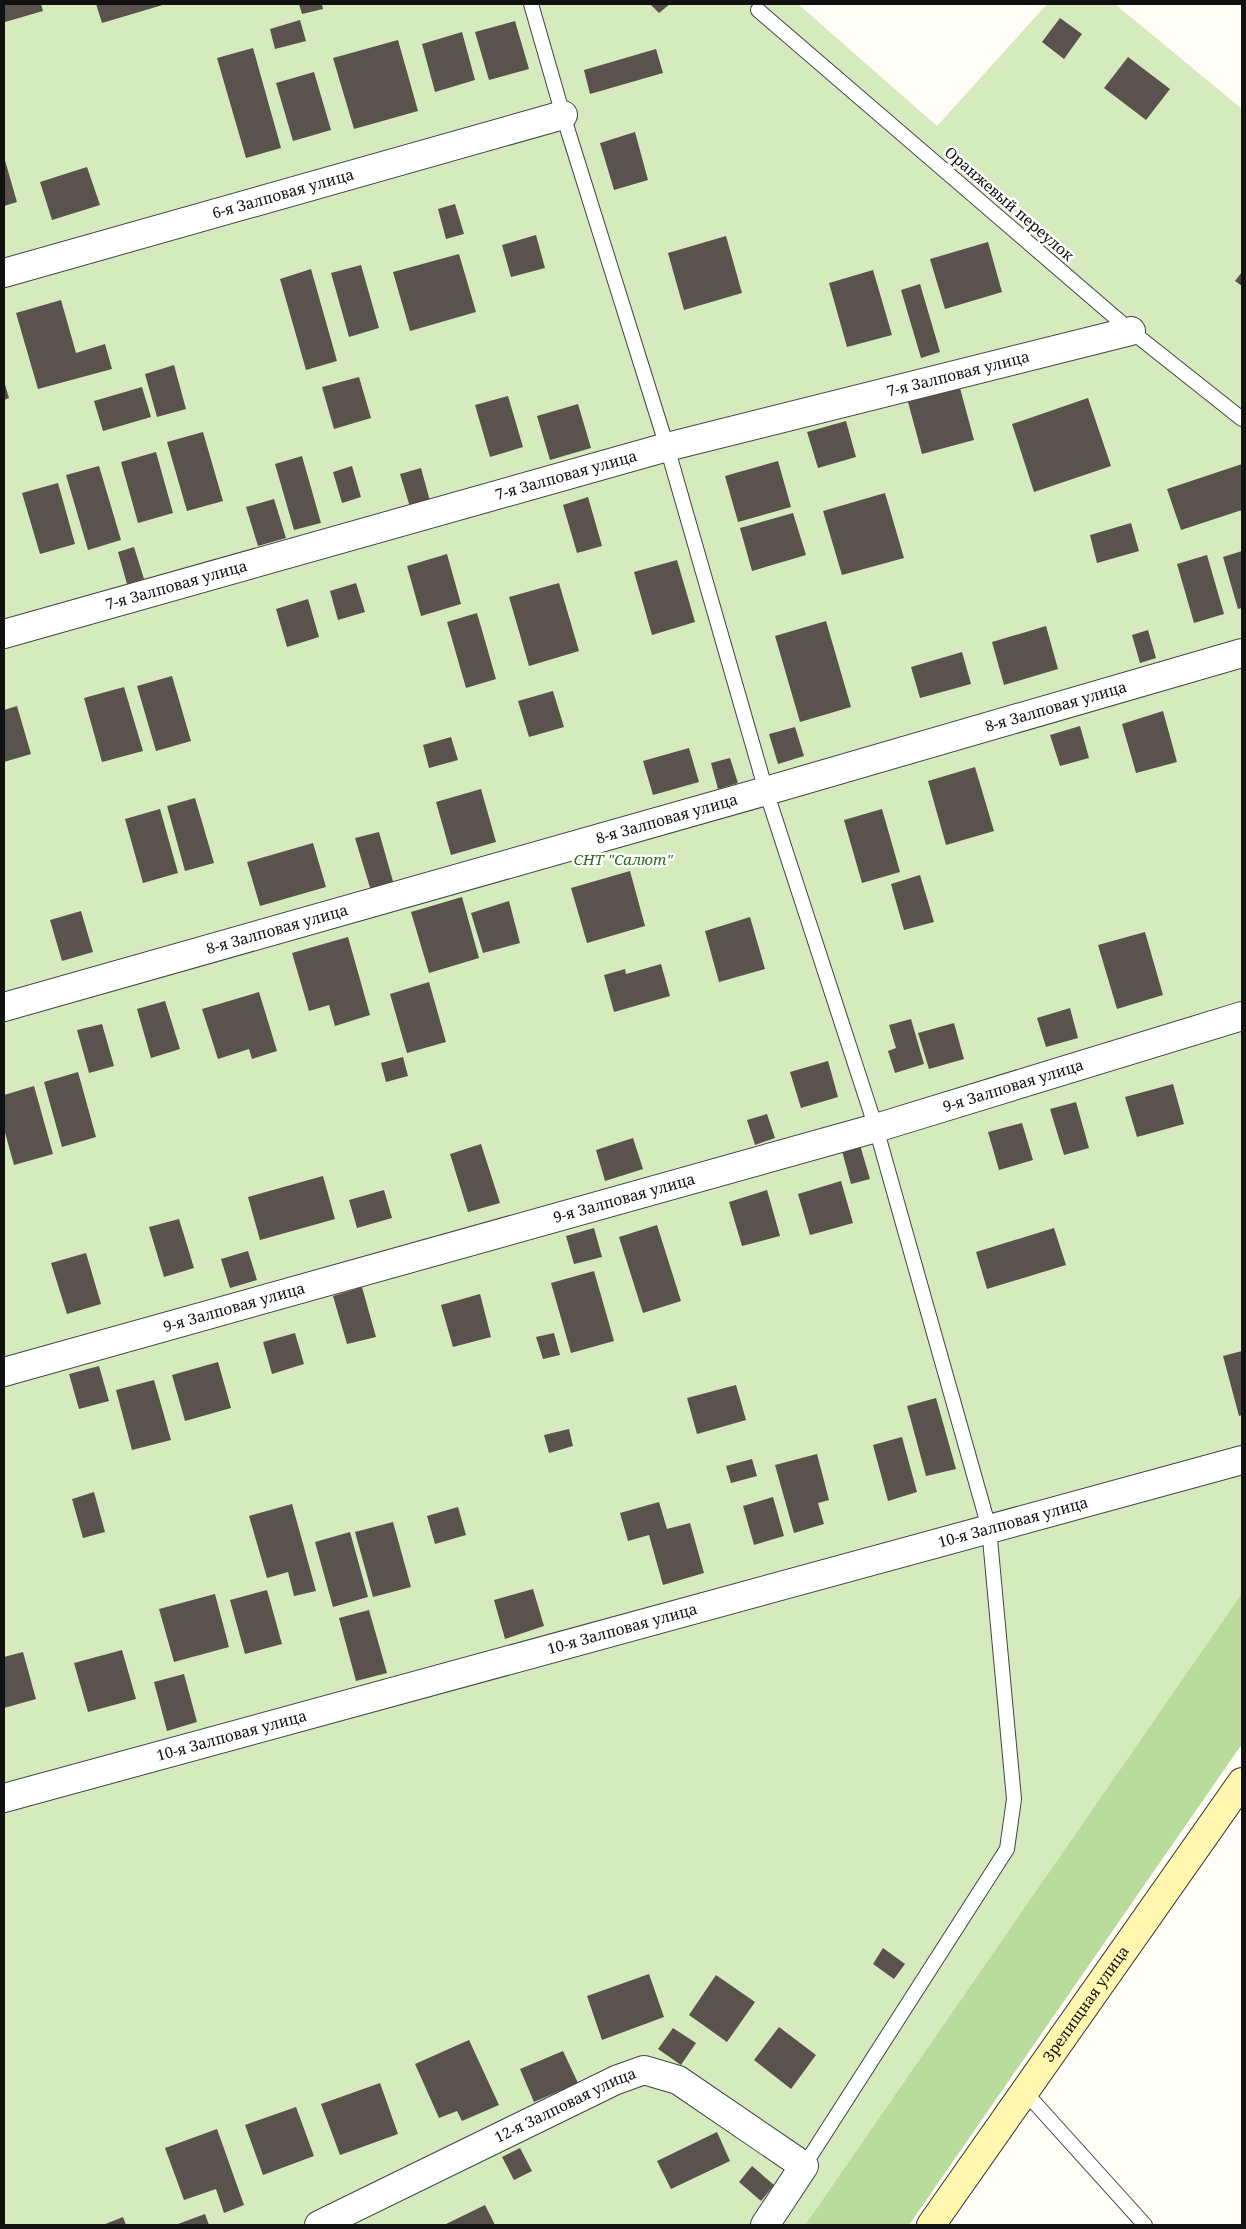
<svg xmlns="http://www.w3.org/2000/svg" width="1246" height="2229" font-family="'Noto Serif',serif">
<style>
.green{fill:#d5ebbd}
.forest{fill:#b9dc9c}
.building{fill:#5a524d}
.lines{fill:none;stroke-linecap:round;stroke-linejoin:round}
.lane-casing{stroke:#444;stroke-width:16}
.street-casing{stroke:#444;stroke-width:30}
.secondary-casing{stroke:#333;stroke-width:30}
.lane{stroke:#fff;stroke-width:14}
.street{stroke:#fff;stroke-width:28}
.secondary{stroke:#fff6b0;stroke-width:28}
.labels{text-anchor:middle;stroke-width:5;stroke-linejoin:round;paint-order:stroke}
.street-label{font-size:15px;fill:#111;stroke:#fff}
.park-label{font-size:15px;font-style:italic;fill:#2f6b1f;stroke:#fff}
</style>
<rect width="100%" height="100%" fill="#fffdf5"/>
<path class="green" d="M4,4h794l139,122 110,-122h68l127,105v1484l-437,632h-801z"/>
<path class="forest" d="M1242,1593v151l-333,481h-104z"/>
<path class="building" d="M4,4h37l2,7 -38,11z
M96,4h70l-64,19z
M299,4h23l1,5 -21,5z
M650,4h20l-11,9z
M1060,18l22,16 -18,25 -22,-17z
M300,20l6,21 -31,8 -5,-20z
M515,21l14,48 -40,11 -14,-48z
M462,32l13,48 -40,12 -13,-48z
M398,40l20,71 -64,18 -21,-71z
M253,48l28,100 -35,10 -29,-100z
M656,49l7,24 -73,21 -6,-24z
M1128,57l42,32 -24,31 -42,-32z
M314,72l17,58 -38,11 -17,-58z
M635,132l13,48 -34,10 -14,-47z
M4,157l13,45 -13,4z
M87,167l13,38 -48,15 -12,-38z
M455,204l9,30 -18,5 -8,-30z
M536,235l9,33 -34,9 -9,-32z
M726,236l16,57 -58,17 -16,-57z
M988,242l14,50 -57,17 -15,-50z
M459,254l17,58 -66,19 -17,-59z
M361,265l18,63 -30,9 -18,-64z
M311,269l26,92 -31,9 -26,-91z
M873,270l19,65 -45,12 -18,-64z
M1242,272v14l-7,-5z
M920,284l20,68 -19,6 -20,-68z
M61,300l15,53 29,-9 7,25 -74,20 -22,-76z
M174,365l12,44 -29,8 -12,-43z
M359,377l12,41 -37,11 -12,-42z
M4,381l5,17 -5,2z
M142,387l9,30 -48,14 -9,-30z
M960,388l14,52 -52,14 -14,-52z
M508,396l15,51 -33,10 -15,-52z
M1088,398l23,68 -77,26 -22,-68z
M578,404l13,44 -41,12 -13,-44z
M846,421l10,36 -38,11 -11,-36z
M203,432l20,69 -36,10 -20,-69z
M156,452l17,61 -35,10 -17,-61z
M302,456l19,67 -27,7 -19,-66z
M778,461l13,46 -53,15 -13,-46z
M1242,464v46l-61,20 -14,-41z
M99,466l22,74 -33,10 -22,-75z
M352,466l9,31 -19,6 -9,-31z
M421,468l9,33 -20,6 -10,-33z
M58,483l17,61 -35,10 -18,-61z
M885,493l19,65 -62,17 -19,-64z
M588,497l14,49 -25,7 -14,-48z
M274,499l12,39 -28,8 -12,-39z
M793,513l13,42 -54,16 -12,-43z
M1131,523l8,28 -42,12 -7,-28z
M134,547l10,32 -17,5 -9,-32z
M1242,551v57l-4,1 -15,-52z
M447,554l14,50 -40,12 -14,-50z
M1207,555l17,59 -30,9 -17,-59z
M677,560l18,62 -43,13 -18,-63z
M356,583l9,29 -27,8 -8,-29z
M559,583l20,68 -50,15 -20,-69z
M308,599l11,38 -32,10 -11,-38z
M477,613l19,66 -30,9 -19,-66z
M826,621l25,86 -51,15 -25,-86z
M1046,626l12,43 -54,16 -12,-43z
M1148,630l8,28 -16,5 -8,-28z
M962,652l9,32 -51,14 -9,-31z
M172,676l19,65 -35,10 -19,-65z
M124,687l19,64 -41,11 -18,-64z
M553,691l11,36 -35,10 -11,-36z
M17,706l14,48 -27,8v-52z
M1163,711l14,51 -41,11 -14,-49z
M1080,726l9,32 -29,8 -10,-31z
M795,727l9,29 -26,8 -9,-30z
M451,737l7,23 -29,8 -6,-23z
M689,748l10,34 -46,13 -10,-34z
M730,758l8,25 -20,6 -7,-26z
M975,767l19,64 -48,14 -18,-64z
M481,789l15,53 -45,13 -15,-53z
M195,798l19,65 -29,8 -18,-65z
M160,809l18,64 -35,10 -18,-64z
M882,809l18,63 -38,11 -18,-63z
M379,832l15,53 -23,6 -16,-53z
M313,843l13,44 -66,19 -13,-44z
M630,871l15,55 -58,17 -16,-55z
M920,875l14,47 -30,8 -13,-46z
M462,897l17,61 -50,15 -18,-61z
M509,901l11,42 -37,10 -12,-40z
M81,911l12,41 -31,9 -12,-41z
M750,917l15,52 -46,13 -14,-51z
M1145,932l18,63 -46,14 -19,-64z
M348,937l22,78 -35,11 -6,-21 -20,6 -17,-58z
M661,964l9,32 -56,16 -10,-37 21,-6 1,5z
M429,982l17,60 -39,11 -17,-59z
M259,992l18,59 -25,8 -3,-10 -31,10 -16,-50z
M165,1001l15,48 -29,9 -14,-49z
M1070,1008l8,30 -32,9 -9,-29z
M911,1019l13,45 -29,9 -7,-22 8,-3 -7,-23z
M954,1023l10,36 -35,10 -11,-36z
M102,1024l12,42 -25,7 -12,-43z
M403,1057l5,19 -22,6 -5,-19z
M828,1061l10,36 -37,11 -11,-36z
M78,1072l18,65 -34,10 -18,-65z
M1173,1084l11,40 -47,13 -12,-40z
M34,1086l19,68 -39,11 -10,-36v-34z
M1076,1102l13,46 -25,7 -14,-46z
M767,1114l8,24 -20,7 -8,-25z
M1022,1123l11,37 -34,10 -11,-38z
M633,1138l10,31 -38,12 -9,-31z
M481,1144l19,59 -32,9 -18,-58z
M860,1145l10,34 -19,5 -9,-33z
M323,1176l12,43 -75,21 -12,-43z
M841,1181l12,42 -43,12 -12,-41z
M384,1190l8,28 -35,10 -8,-28z
M767,1190l13,46 -38,10 -13,-44z
M179,1219l15,49 -30,9 -15,-50z
M657,1225l24,76 -38,12 -24,-76z
M594,1228l8,29 -28,7 -8,-28z
M1054,1228l12,37 -79,24 -11,-37z
M248,1251l9,29 -27,8 -9,-29z
M86,1253l15,51 -34,10 -16,-51z
M594,1271l20,70 -43,12 -20,-70z
M362,1287l14,50 -29,7 -14,-48z
M480,1294l11,43 -38,10 -12,-42z
M295,1333l9,31 -32,10 -9,-32z
M554,1333l6,22 -17,4 -7,-22z
M1242,1351v64l-3,1 -16,-60z
M218,1362l13,46 -46,13 -13,-46z
M99,1366l10,35 -30,8 -10,-35z
M154,1380l17,60 -39,10 -16,-60z
M736,1385l10,35 -49,14 -10,-36z
M936,1398l20,71 -30,7 -19,-70z
M569,1429l4,17 -24,7 -5,-18z
M902,1437l15,55 -29,9 -15,-56z
M817,1454l12,46 -11,3 6,21 -30,9 -19,-68z
M752,1459l5,17 -26,7 -5,-17z
M94,1492l11,40 -22,6 -11,-39z
M773,1497l11,39 -30,9 -11,-39z
M659,1502l8,27 23,-6 14,50 -41,12 -14,-50 -21,6 -8,-28z
M292,1504l24,87 -22,5 -6,-24 -21,6 -18,-62z
M458,1507l8,28 -31,9 -8,-28z
M393,1522l18,65 -38,10 -18,-65z
M350,1532l18,65 -35,10 -18,-65z
M533,1589l11,37 -39,13 -11,-39z
M267,1590l15,54 -37,10 -15,-54z
M215,1594l14,53 -55,15 -15,-53z
M369,1610l18,63 -31,8 -17,-63z
M122,1650l14,49 -48,13 -14,-49z
M23,1652l13,47 -32,9v-51z
M184,1674l13,48 -30,9 -13,-49z
M883,1948l22,16 -11,15 -21,-15z
M649,1974l15,43 -62,23 -15,-44z
M716,1975l39,27 -28,40 -38,-27z
M779,2027l37,28 -25,34 -37,-29z
M673,2028l23,15 -15,22 -23,-16z
M469,2040l30,65 -37,16 -5,-10 -18,7 -24,-54z
M563,2051l15,32 -44,19 -14,-33z
M380,2083l18,51 -58,21 -19,-51z
M296,2107l18,49 -51,19 -18,-50z
M217,2129l27,76 -20,8 -8,-24 -32,11 -19,-52z
M717,2132l13,29 -59,28 -14,-28z
M520,2148l12,23 -18,9 -12,-23z
M752,2166l22,19 -13,16 -22,-19z
M485,2205l10,20h-51z
M205,2214l4,11h-30l-1,-1z
M123,2217l3,8h-23z"/>
<g class="lines">
<g class="lane-casing">
<path id="lane" d="M531,4l32,111 104,332 99,344 110,337 113,400 25,271 -7,50 -203,317
M758,10l373,321 111,88
M1025,2092l120,133"/>
</g>
<g class="street-casing">
<g id="street">
<path id="s1" d="M4,273l559,-158"/>
<path id="s2" d="M4,634l663,-187 464,-116"/>
<path id="s3" d="M4,1007l762,-216 476,-138"/>
<path id="s4" d="M4,1372l872,-244 366,-112"/>
<path id="s5" d="M4,1798l1238,-338"/>
<path id="s6" d="M319,2225l297,-145 28,-10 34,10 126,86 -39,59"/>
</g>
</g>
<g class="secondary-casing">
<g id="secondary">
<path id="s7" d="M931,2225l311,-443"/>
</g>
</g>
<use href="#lane" class="lane"/>
<use href="#street" class="street"/>
<use href="#secondary" class="secondary"/>
</g>
<g class="labels">
<g class="street-label">
<text dy="5" stroke="none"><textPath href="#s1" startOffset="290">6-я Залповая улица</textPath></text>
<text transform="translate(1009 204) rotate(41)" y="5">Оранжевый переулок</text>
<text dy="5" stroke="none"><textPath href="#s2" startOffset="989">7-я Залповая улица</textPath></text>
<text dy="5" stroke="none"><textPath href="#s2" startOffset="584">7-я Залповая улица</textPath></text>
<text dy="5" stroke="none"><textPath href="#s2" startOffset="179">7-я Залповая улица</textPath></text>
<text dy="5" stroke="none"><textPath href="#s3" startOffset="1094">8-я Залповая улица</textPath></text>
<text dy="5" stroke="none"><textPath href="#s3" startOffset="689">8-я Залповая улица</textPath></text>
<text dy="5" stroke="none"><textPath href="#s3" startOffset="284">8-я Залповая улица</textPath></text>
<text dy="5" stroke="none"><textPath href="#s4" startOffset="1049">9-я Залповая улица</textPath></text>
<text dy="5" stroke="none"><textPath href="#s4" startOffset="644">9-я Залповая улица</textPath></text>
<text dy="5" stroke="none"><textPath href="#s4" startOffset="239">9-я Залповая улица</textPath></text>
<text dy="5" stroke="none"><textPath href="#s5" startOffset="1046">10-я Залповая улица</textPath></text>
<text dy="5" stroke="none"><textPath href="#s5" startOffset="641">10-я Залповая улица</textPath></text>
<text dy="5" stroke="none"><textPath href="#s5" startOffset="236">10-я Залповая улица</textPath></text>
<text dy="5" stroke="none"><textPath href="#s7" startOffset="270">Зрелищная улица</textPath></text>
<text dy="5" stroke="none"><textPath href="#s6" startOffset="274">12-я Залповая улица</textPath></text>
</g>
<g class="park-label">
<text x="623" y="865">СНТ "Салют"</text>
</g>
</g>
<rect width="1246" height="2229" fill="none" stroke="#111111" stroke-width="10"/>
</svg>
